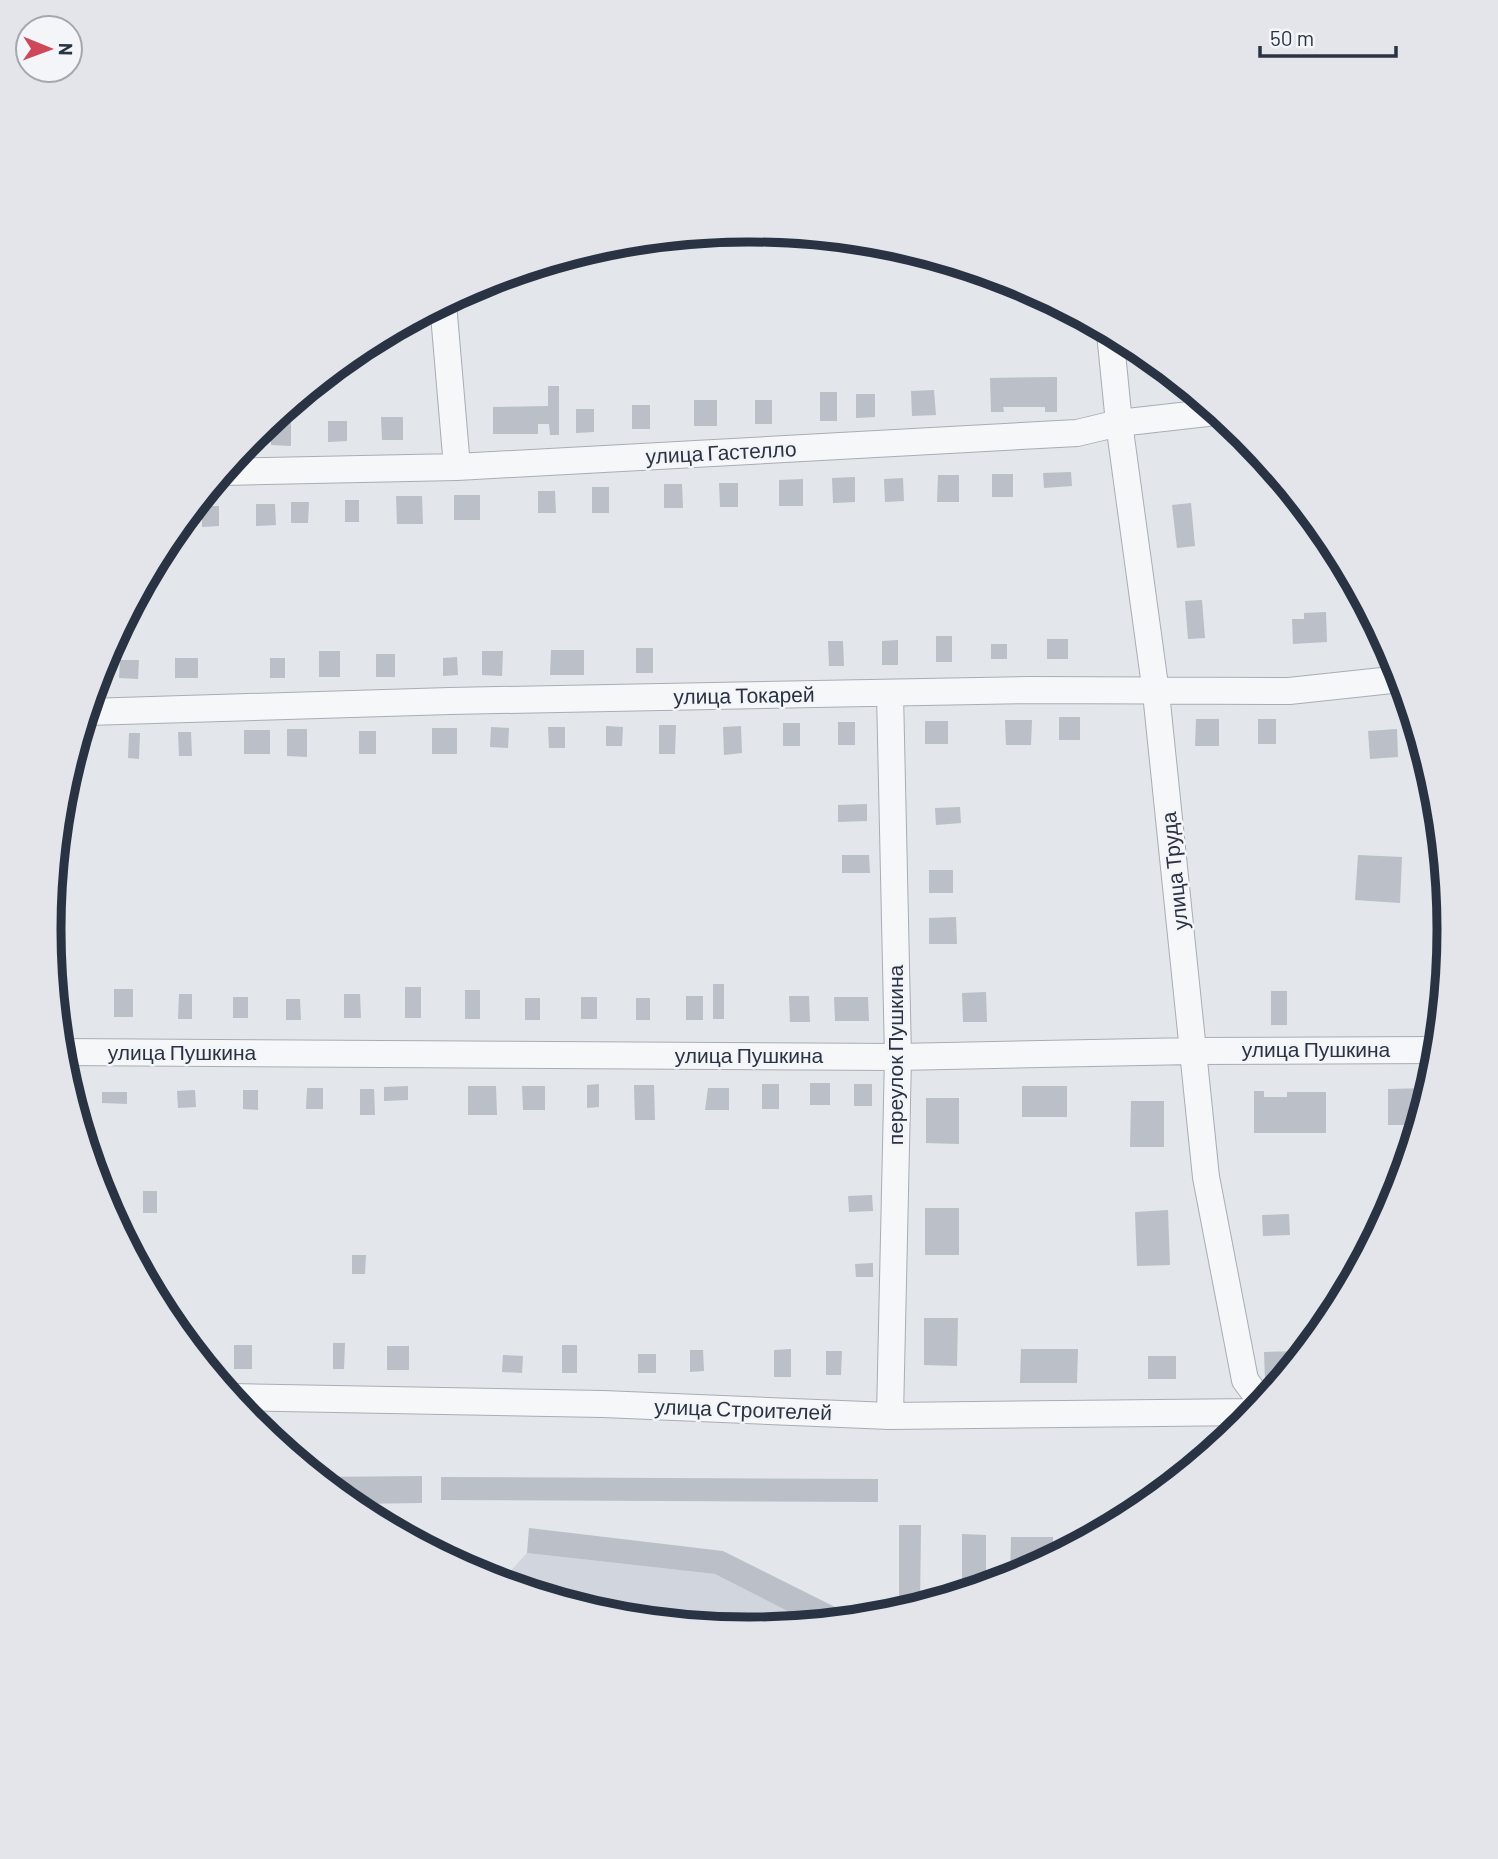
<svg xmlns="http://www.w3.org/2000/svg" width="1498" height="1859" font-family="Barlow,sans-serif">
<style>
.built{fill:#d1d5dd}
.building{fill:#babfc8}
.lines{fill:none;stroke-linecap:round;stroke-linejoin:round}
.minor-casing{stroke:#a8adb5;stroke-width:28}
.minor{stroke:#f6f7f9;stroke-width:26}
.labels{text-anchor:middle;stroke-width:5;stroke-linejoin:round;paint-order:stroke}
.street-label{font-size:21px;fill:#2a3343;stroke:#f3f5f8}
.rim{fill:none;stroke:#2a3343;stroke-width:9}
</style>
<rect width="100%" height="100%" fill="#e3e6eb"/>
<path class="built" d="M527,1553l188,21 96,49 -62,6 -137,-13 -136,-43 30,3z"/>
<path class="building" d="M1057,377v35h-12v-5h-42l1,5h-13l-1,-34z
M548,386h11v49h-9l-1,-11h-11v10h-45v-27l55,-1z
M934,390l2,25 -24,1 -1,-25z
M820,392h17v29h-17z
M856,394h19v23l-19,1z
M694,400h23v26h-23z
M755,400h17v24h-17z
M632,405h18v24h-18z
M576,409h18v23l-18,1z
M283,411h8v35l-20,-1v-24z
M381,417h22v23h-21z
M328,421h19v20l-19,1z
M1265,461l15,18 -13,1z
M1071,472l1,14 -28,2 -1,-15z
M992,474h21v23h-21z
M938,475h21v27h-22z
M855,477v25l-22,1 -1,-25z
M903,478l1,23 -19,1 -1,-23z
M803,479v27h-24v-26z
M719,483h19v24h-18z
M664,484h18l1,24h-19z
M592,487h17v26h-17z
M538,491h17l1,22h-18z
M454,495h26v25h-26z
M396,496h26l1,28h-26z
M345,500h14v22h-14z
M291,502h18l-1,21h-17z
M1191,503l4,43 -18,2 -5,-43z
M256,504h19l1,21 -20,1z
M202,506h17v20l-17,1z
M1202,600l3,38 -17,1 -3,-38z
M1326,612l1,30 -34,2 -1,-25h12v-6z
M1370,614l13,24 -10,1z
M936,636h16v26h-16z
M1047,639h21v20h-21z
M898,640v25h-16v-24z
M828,641h15l1,25h-15z
M991,644h16v15h-16z
M636,648h17v25h-17z
M551,650h33v25h-34z
M319,651h21v26h-21z
M482,651h21l-1,25 -20,-1z
M376,654h19v23h-19z
M457,657l1,18 -15,1v-18z
M175,658h23v20h-23z
M270,658h15v20h-15z
M120,660h19l-1,19 -19,-1z
M1059,717h21v23h-21z
M1196,719h23v27h-24z
M1258,719h18v25h-18z
M1005,720h27l-1,25h-25z
M925,721h23v23h-23z
M838,722h17v23h-17z
M783,723h17v23h-17z
M659,725h17l-1,29h-16z
M606,726l17,1 -1,19h-16z
M741,726l1,27 -18,2 -1,-28z
M491,727l18,1 -1,20 -18,-1z
M548,727h17v21h-16z
M432,728h25v26h-25z
M287,729h20v28l-20,-1z
M1397,729l1,28 -28,2 -2,-28z
M244,730h26v24h-26z
M359,731h17v23h-17z
M178,732h13l1,24h-13z
M129,733h11l-1,26 -11,-1z
M867,804v17l-29,1v-17z
M960,807l1,16 -25,2 -1,-17z
M842,855h27l1,18h-28z
M1358,855l44,2 -2,46 -45,-3z
M929,870h24v23h-24z
M956,917l1,27h-28v-26z
M713,984h11v35h-11z
M405,987h16v31h-16z
M114,989h19v28h-19z
M465,990h15v29h-15z
M1271,991h16v34h-16z
M986,992l1,30h-24l-1,-29z
M179,994h13v25h-14z
M344,994h16l1,24h-17z
M686,996h17v24h-17z
M789,996h20l1,26h-20z
M233,997h15v21h-15z
M581,997h16v22h-16z
M834,997h34l1,24h-34z
M525,998h15v22h-15z
M636,998h14v22h-14z
M286,999h14l1,21h-15z
M810,1083h20v22h-20z
M599,1084v23l-12,1v-23z
M762,1084h17v25h-17z
M854,1084h18v22h-18z
M634,1085h20l1,35h-20z
M408,1086v14l-24,1v-14z
M468,1086h28l1,29h-29z
M522,1086h23v24h-22z
M1022,1086h45v31h-45z
M307,1088h16v21h-17z
M708,1088h21v22h-24z
M1429,1088l-11,37h-30v-36z
M360,1089h14l1,26h-15z
M195,1090l1,17 -18,1 -1,-17z
M243,1090h15v20l-15,-1z
M1254,1091h10v6h23v-5h39v41h-72z
M102,1092h25v12l-25,-1z
M926,1098h33v46l-33,-1z
M1131,1101h33v46h-34z
M143,1191h14v22h-14z
M872,1195l1,16 -24,1 -1,-16z
M925,1208h34v47h-34z
M1168,1210l2,55 -33,1 -2,-54z
M1289,1214l1,21 -27,1 -1,-21z
M352,1255h14l-1,19h-13z
M873,1263v14h-17l-1,-13z
M924,1318h34l-1,48 -33,-1z
M333,1343h12l-1,26h-11z
M234,1345h18v24h-18z
M562,1345h15v28h-15z
M387,1346h22v24h-22z
M791,1349v28h-17v-27z
M1021,1349h57l-1,34h-57z
M690,1350h13l1,21 -14,1z
M826,1351h16l-1,24h-15z
M1304,1351l-23,29h-16l-1,-28z
M638,1354h18v19h-18z
M503,1355l20,1 -1,17 -20,-1z
M1148,1356h28v23h-28z
M422,1476v27l-71,1 -33,-27z
M441,1477l437,2v23l-437,-2z
M899,1525h22l-1,81 -21,6z
M529,1528l194,23 136,68 -48,4 -96,-49 -188,-21z
M962,1534l24,1v51l-24,7z
M1011,1537h42v20l-43,21z"/>
<g class="lines">
<g class="minor-casing">
<path id="minor" d="M443,303l14,164
M1110,333l9,90 37,270 50,484 39,203 17,23
M223,472l234,-5 620,-34 42,-10 97,-11
M87,712l363,-11 580,-11 259,1 112,-12
M61,1052l837,5 295,-6 244,-1
M232,1397l371,7 287,12 364,-4
M890,1416l8,-359 -8,-364"/>
</g>
<use href="#minor" class="minor"/>
</g>
<g class="labels">
<g class="street-label">
<text transform="translate(721 453) rotate(-3)" y="7">улица Гастелло</text>
<text transform="translate(744 696) rotate(-1)" y="7">улица Токарей</text>
<text transform="translate(1175 871) rotate(-96)" y="7">улица Труда</text>
<text x="1316" y="1057">улица Пушкина</text>
<text x="182" y="1060">улица Пушкина</text>
<text transform="translate(896 1055) rotate(-90)" y="7">переулок Пушкина</text>
<text x="749" y="1063">улица Пушкина</text>
<text transform="translate(743 1410) rotate(2)" y="7">улица Строителей</text>
</g>
</g>
<path d="M0 0H1498V1859H0ZM748 242H750A687 687 0 0 1 1437 929V930A687 687 0 0 1 750 1617H748A687 687 0 0 1 61 930V929A687 687 0 0 1 748 242Z" fill="#e3e5ea" fill-rule="evenodd"/>
<path class="rim" d="M748 242H750A687 687 0 0 1 1437 929V930A687 687 0 0 1 750 1617H748A687 687 0 0 1 61 930V929A687 687 0 0 1 748 242Z"/>
<g transform="translate(49 49) rotate(91)"><circle r="33" fill="#f3f5f8" stroke="#a3a7b0" stroke-width="2"/>
<path d="M0-5L12 26L0 18L-12 26Z" fill="#cf485a"/>
<text y="-10" font-size="19" font-weight="bold" text-anchor="middle" fill="#2a3343">N</text>
</g>
<path d="M1260 46v10h136v-10" fill="none" stroke="#2a3343" stroke-width="3.5"/>
<text x="1270" y="46" font-size="21" fill="#2a3343" stroke="#f3f5f8" stroke-width="5" paint-order="stroke">50 m</text>
</svg>
